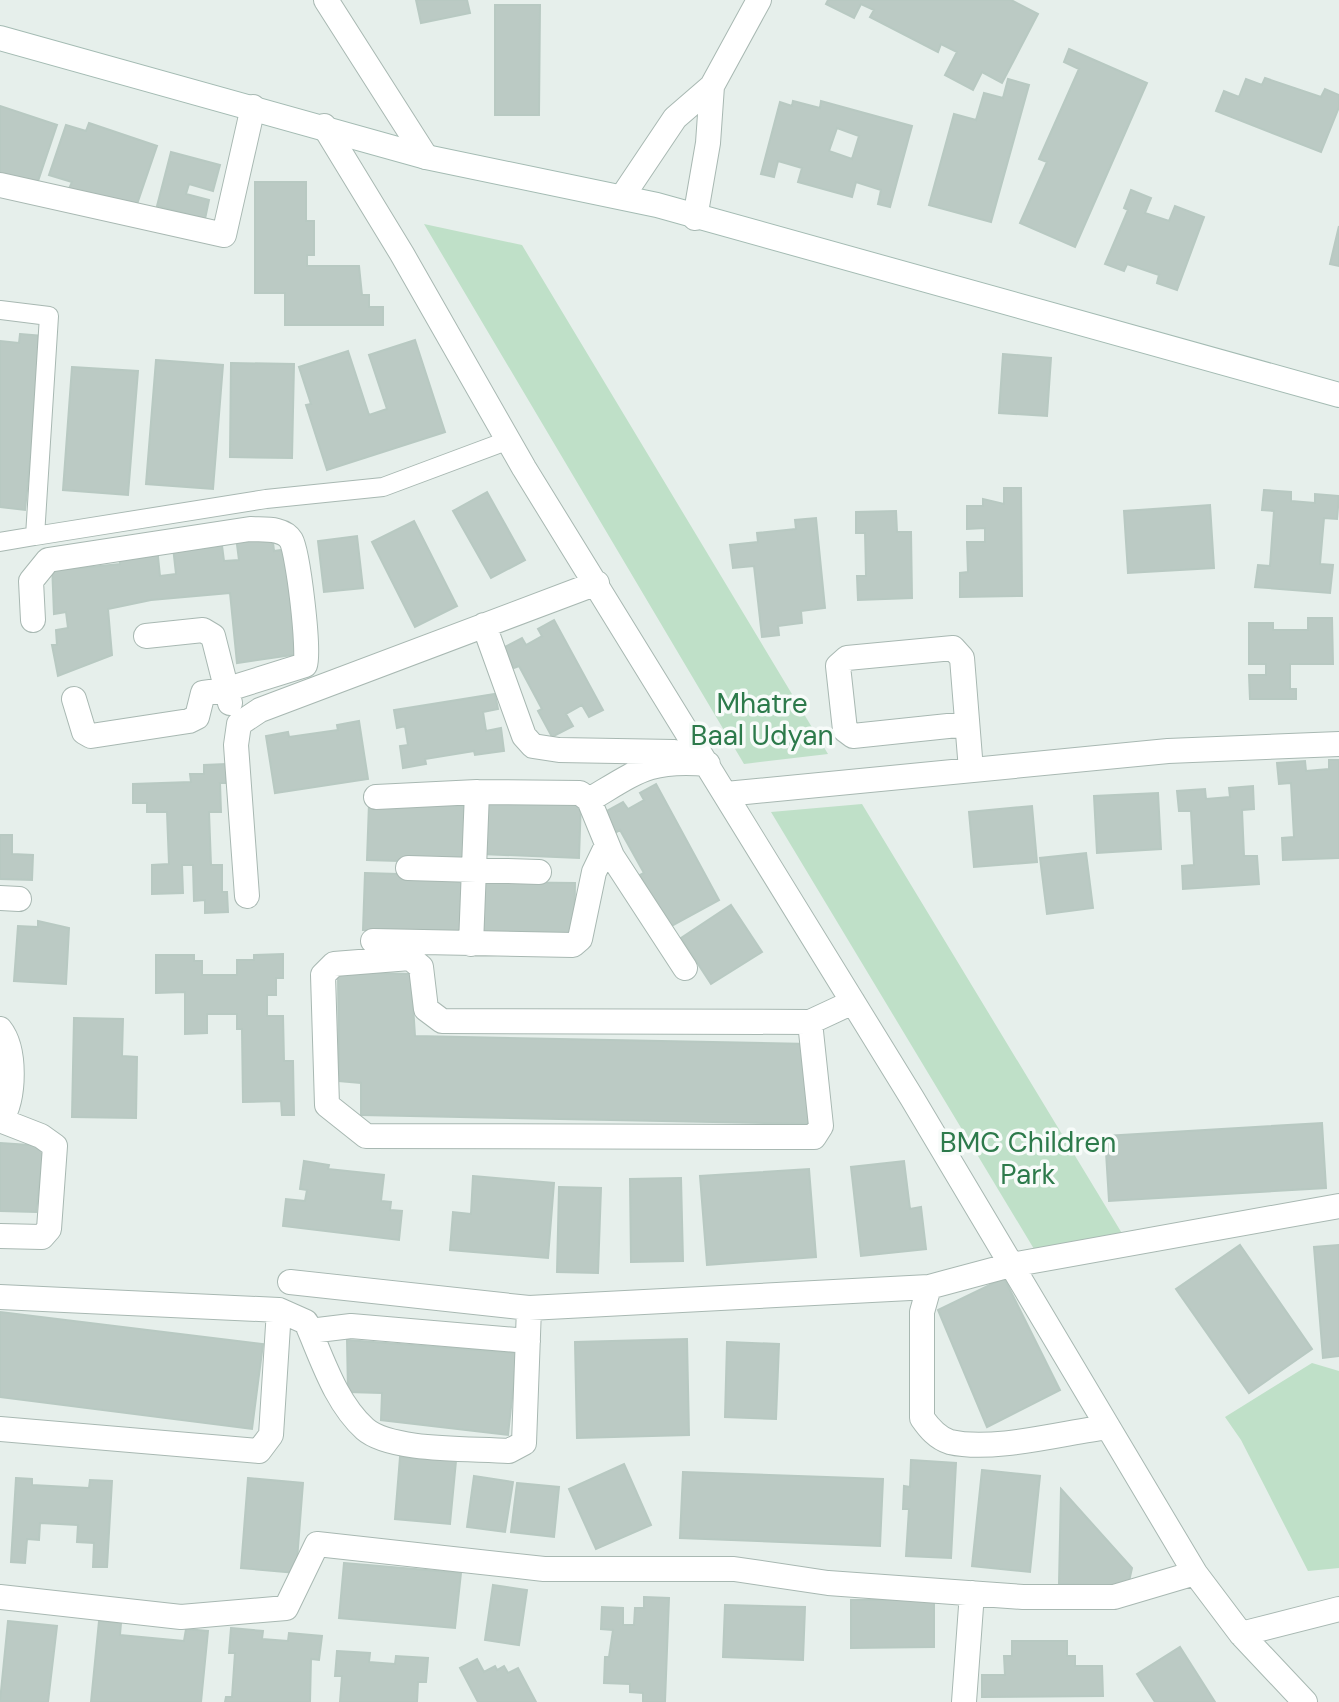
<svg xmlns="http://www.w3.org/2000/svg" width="1339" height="1702" font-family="'DM Sans',sans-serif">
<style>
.green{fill:#bfe0c8}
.building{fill:#bbcac4;stroke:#b8c9c2;stroke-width:2;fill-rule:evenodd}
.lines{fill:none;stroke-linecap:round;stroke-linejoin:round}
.service-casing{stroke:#a8b8b2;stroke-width:20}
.minor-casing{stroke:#a8b8b2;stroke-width:26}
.tertiary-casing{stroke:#a8b8b2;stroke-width:26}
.secondary-casing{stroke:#a4bbb3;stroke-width:26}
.service{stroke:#fff;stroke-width:18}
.minor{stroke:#fff;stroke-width:24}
.tertiary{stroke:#fff;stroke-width:24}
.secondary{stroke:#fff;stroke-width:24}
.labels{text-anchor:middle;stroke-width:7;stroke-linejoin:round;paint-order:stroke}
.park-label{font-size:28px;fill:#2d7a4b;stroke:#f7fbf9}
</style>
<rect width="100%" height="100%" fill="#e6efeb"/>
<path class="green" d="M424,224l98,21 306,509 -84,10z
M862,804l264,436 -92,9 -263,-437z
M1312,1363l27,8v197l-31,3 -67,-131 -16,-23z"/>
<path class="building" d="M416,0h51l3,13 -49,10z
M828,0h183l27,14 -36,69 -20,-11 -9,18 -28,-15 12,-23 -16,-8 -3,8 -68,-35 4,-7 -13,-6 -7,14 -28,-14z
M495,5h45l-1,110h-44z
M1069,49l78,34 -72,164 -55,-24 27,-61 -8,-3 40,-90 -15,-7z
M1265,78l56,19 4,-8 14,6v12l-18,45 -105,-41 8,-20 15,6 7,-18 16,6z
M1008,79l21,6 -38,137 -62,-17 25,-91 22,6 8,-27 19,5z
M793,101l27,7 1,-7 91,25 -22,81 -12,-3 3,-14 -25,-8 -4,15 -54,-15 4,-14 -24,-7 -4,16 -13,-3 19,-72 12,4zM837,128l22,8 -7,23 -23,-8z
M0,106l57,19 -22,65 -35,-12z
M89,123l68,23 -22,64 -66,-21 3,-7 -23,-7 17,-50 20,6z
M171,152l49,13 -7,26 -24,-7 -3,10 23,6 -4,19 -48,-13z
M255,182h51v39h8v34h-7v11h52l3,29h7v12h14v18h-98v-32h-30z
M1131,190l20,8 -6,15 24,8 6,-15 29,11 -27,73 -20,-7 2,-8 -32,-11 -3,7 -19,-7 23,-54 -4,-2z
M1339,226v40l-9,-2z
M20,334l23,2 -18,174 -25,-3v-166l19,2z
M415,340l30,92 -118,38 -21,-65 5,-1 -12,-37 49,-16 21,64 18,-6 -18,-54z
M1003,354l48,4 -4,58 -48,-3z
M156,360l67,5 -10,124 -67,-5z
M231,363l63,1 -2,94 -62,-1z
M72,367l66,4 -10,124 -65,-5z
M1004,488h17l1,108 -62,1v-24l8,-1 -1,-30h18v-14l-18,1v-23h16v-7l21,5z
M1264,490l27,2v9l24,2v-9l24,2 -2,23 -13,-1 -4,46 13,1 -3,28 -75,-6 3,-22 12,1 4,-55 -12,-1z
M487,492l38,68 -34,18 -38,-67z
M1210,505l4,63 -86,5 -4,-62z
M896,511l1,21h14l1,66 -54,2 -1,-24h9l-1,-43h-9v-21z
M816,518l9,90 -24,3 1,12 -24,3 1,9 -17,2 -8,-71 -21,2 -3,-23 28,-3 -1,-9 39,-4 -1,-9z
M414,521l43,85 -42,21 -43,-85z
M272,533l2,18 14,-2 12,105 -63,9 -7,-70 -79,7 -43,9 4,46 -54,21 -6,-31h5l-1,-15 12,-2 -2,-16 -12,2 -2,-50 27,-4 2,8 39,-4 -1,-13 38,-4 3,29 16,-2 -3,-27 48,-9 3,23 15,-1 -3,-23z
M357,536l6,52 -39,4 -6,-51z
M1308,618h24l1,46h-43v25h6v10h-46l-1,-24h17v-11h-17v-41h24v7h35z
M554,620l49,90 -14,7 -7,-12 -16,9 7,12 -21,11 -14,-26 4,-2 -23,-43 -5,2 -11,-20 19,-10 4,7 16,-9 -4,-7z
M495,694l3,15 -15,3 3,19 15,-3 3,23 -29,4 -1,-4 -49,8 1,5 -23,4 -3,-22 8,-1 -3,-19 -8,2 -3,-18z
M359,721l9,58 -93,14 -9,-57 22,-4 1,5 49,-7 -1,-5z
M1329,760h10v98l-56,2 -1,-22 12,-1 -3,-54 -12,1 -2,-21 28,-2 1,10 23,-2z
M226,764l1,19h-7l1,29h-12l2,53h11v27h5l1,20 -23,1v-13l-11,1 -1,-36h-11l1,28 -31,1v-29l17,-1 -2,-52h-20v-9h-14v-19l58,-2 -1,-8h14v-9z
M656,784l63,116 -51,28 -28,-53 4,-2 -24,-43 -5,3 -10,-21 18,-10 5,7 16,-9 -4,-7z
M1253,786l1,23 -12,1 2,46h13l2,28 -76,5 -1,-23 12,-1 -3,-54h-12l-2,-20 28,-2 1,10 24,-2 -1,-9z
M1158,793l3,56 -64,4 -3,-57z
M483,797l98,3 -2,58 -98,-4z
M369,803l98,3 -2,57 -98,-3z
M1032,806l5,56 -63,5 -5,-55z
M0,835h12v19l21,1 -1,25 -32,-1z
M1086,853l7,55 -46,6 -7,-56z
M365,873l99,3 -2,57 -99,-3z
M485,882l90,1 -1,56h-91z
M731,905l31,47 -51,32 -30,-46z
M38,921l31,7 -3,56 -52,-3 4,-55 20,1z
M283,954v24h-7v17h-9v21h16l1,45h9l1,54h-12l-1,-14 -38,1 -1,-73h-5v-15h-30v19l-22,1v-42l-29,1v-38h38v6h8v14h35v-15h17v-5z
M338,972l73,2 4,62 395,8v80l-449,-9v-32l-22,-2z
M74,1018l49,1 -1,37 15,1 -1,61 -64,-1z
M1322,1123l4,65 -217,13 -4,-65z
M0,1143l44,3 -8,66 -36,-1z
M304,1161l25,4 -1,4 56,6 -3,26 10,1 -1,8 12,1 -3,29 -116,-14 3,-27 19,2 2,-11 -7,-1z
M904,1161l6,48 11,-2 5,42 -65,7 -10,-89z
M809,1169l7,88 -109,8 -7,-89z
M473,1176l81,7 -6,75 -98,-8 3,-38 18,2z
M681,1178l2,83 -52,1 -1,-83z
M559,1187l42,1 -3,85 -41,-1z
M1240,1245l72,104 -63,44 -73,-104z
M1339,1245v111l-16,2 -9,-111z
M1004,1278l56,112 -73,37 -49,-117z
M0,1312l263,32 -11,85 -252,-32z
M687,1339l2,96 -112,3 -2,-96z
M347,1340l170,13 -9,82 -127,-15 1,-27 -34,-1z
M727,1342l52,2 -3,75 -51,-2z
M400,1457l56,4 -6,63 -55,-5z
M911,1460l45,3 -5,95 -45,-2 3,-47h-6l1,-23 6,1z
M624,1464l27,61 -55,24 -27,-60z
M982,1470l58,6 -10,96 -58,-6z
M683,1472l200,7 -3,67 -200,-8z
M474,1476l39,6 -8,50 -38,-5z
M16,1478l16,1v6l57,3 1,-8 22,1 -5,86h-14l1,-24 -17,-1 1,-17 -38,-2 -1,17 -12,-1 -2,24 -14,-1z
M248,1478l55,5 -7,90 -55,-5z
M517,1483l42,4 -5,50 -43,-5z
M1061,1489l71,79 -4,18 -69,-2z
M344,1563l117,10 -6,55 -116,-10z
M493,1585l34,5 -8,55 -34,-5z
M644,1597l25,1 -4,104h-22v-9l-13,-1v-8l-26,-1 1,-26h4l4,-27 -12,-1 1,-22 21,1v17h11l1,-17h9z
M851,1600h83v47l-83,1z
M725,1605l80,2 -2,53 -80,-3z
M8,1621l49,5 -9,76 -48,-1z
M99,1621l22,2 -1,12 64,6 2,-12 22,2 -7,71h-110z
M231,1628l32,3 -1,8 26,2 1,-8 33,3 -3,24 -8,-1 -1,43h-85l1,-5h6l3,-44h-6z
M1012,1641h55v15h8v10h27l1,30 -121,1v-22h23l-1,-19h8z
M1180,1647l35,55h-60l-18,-28z
M337,1651l33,2 -1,9 26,2 1,-8 32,2 -2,24h-8l-1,20h-77l2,-26h-7z
M477,1659l7,13 11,-6 2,4 7,-4 4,7 10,-5 18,34h-58l-18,-34z"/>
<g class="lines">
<g class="service-casing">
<path id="service" d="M0,310l49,6 -14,220 -35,6
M35,536l231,-37 117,-12 126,-47"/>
</g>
<g class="minor-casing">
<path id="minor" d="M326,0l100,157
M324,126l78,128 122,214 388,630 283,475 46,61 64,68
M0,185l224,50 29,-128
M33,620l-2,-39 17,-21 202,-31c13,1 33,-2 41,11 7,12 19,112 14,125l-80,25 -22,3 -6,24 -8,4 -98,15 -7,-4 -10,-33
M484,625l40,111 9,10 26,4 115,2
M146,636l57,-6 10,6 17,67
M967,724l-114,12 -8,-6 -7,-64 9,-8 106,-10 9,10 9,112
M726,794l442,-43 171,-7
M376,797l101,-5 103,1 9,7
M408,868l131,4
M247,896l-11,-151 3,-21 21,-14 337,-127
M0,898l19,1
M373,941l200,4 7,-6 14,-67 13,-27
M471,944l6,-152
M685,968l-73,-112 -23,-56c49,-29 60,-41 119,-36
M810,1022l11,104 -7,11 -448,-1 -39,-31 -4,-130 11,-11 76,-6 11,9 5,42 16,12 368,1 43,-20
M0,1029c16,20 15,69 1,91
M0,1120l41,16 14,10 -6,83 -7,8 -42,-1
M290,1282l239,26 400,-21 82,-22 328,-59
M929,1287l-7,25v106c7,10 15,20 28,24 43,10 112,-9 157,-15
M0,1297l279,13 27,12c16,36 29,80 59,107 26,23 109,19 144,22l15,-8 5,-135
M310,1331l41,-5 177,15
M0,1429l259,22 12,-16 8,-125
M0,1597l181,20 105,-9 31,-64 227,25h190l94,14 195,14h91l81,-24
M1241,1634l98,-25
M964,1702l8,-109"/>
</g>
<g class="tertiary-casing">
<path id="tertiary" d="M622,197l53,-79 37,-32 47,-86
M695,218l13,-75 4,-57"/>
</g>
<g class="secondary-casing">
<path id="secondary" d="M0,38l426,119 231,48 682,190"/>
</g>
<use href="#service" class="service"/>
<use href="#minor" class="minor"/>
<use href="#tertiary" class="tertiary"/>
<use href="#secondary" class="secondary"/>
</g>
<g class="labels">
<g class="park-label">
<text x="762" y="713">Mhatre<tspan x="762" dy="32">Baal Udyan</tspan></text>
<text x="1028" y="1152">BMC Children<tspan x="1028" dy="32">Park</tspan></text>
</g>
</g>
</svg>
